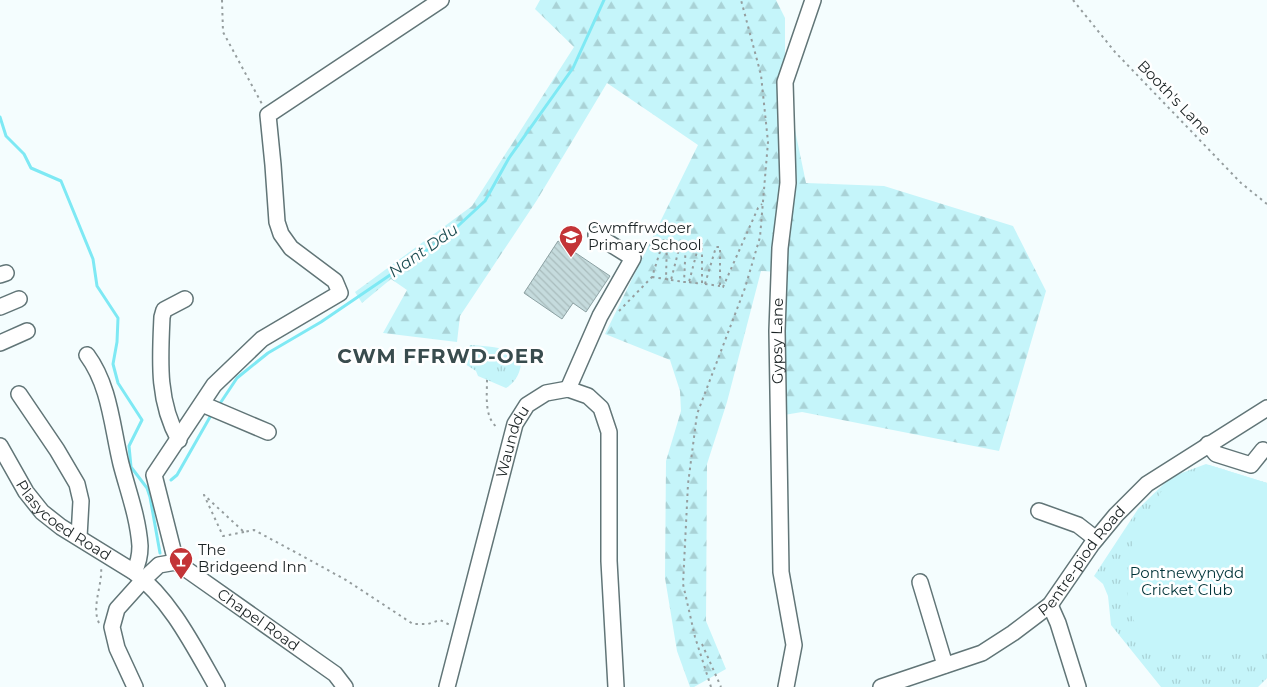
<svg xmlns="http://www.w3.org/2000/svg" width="1267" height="687" font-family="Montserrat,sans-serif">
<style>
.grass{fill:url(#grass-tufts)}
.forest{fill:url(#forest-firs)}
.pitch{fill:#c5f5fa}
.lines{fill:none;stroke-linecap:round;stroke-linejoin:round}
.stream{stroke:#7ee9f4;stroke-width:3}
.building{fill:url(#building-back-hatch);stroke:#8ca1a3}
.minor-casing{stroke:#617577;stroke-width:18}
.path{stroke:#959d9e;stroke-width:2;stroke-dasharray:2.5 4;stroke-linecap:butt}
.minor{stroke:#fff;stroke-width:15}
.labels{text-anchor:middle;stroke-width:5;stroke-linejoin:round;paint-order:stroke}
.street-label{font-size:15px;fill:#1a2223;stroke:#fff}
.poi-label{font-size:15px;fill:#1a2223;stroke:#fff;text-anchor:start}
.park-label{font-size:15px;fill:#003439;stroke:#fff}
.water-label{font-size:16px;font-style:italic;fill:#1e4e53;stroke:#fff}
.district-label{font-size:20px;font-weight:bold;letter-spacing:1px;fill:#394c4e;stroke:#fff}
</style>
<defs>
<pattern id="grass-tufts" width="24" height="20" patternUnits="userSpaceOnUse" patternTransform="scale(1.25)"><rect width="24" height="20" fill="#c5f5fa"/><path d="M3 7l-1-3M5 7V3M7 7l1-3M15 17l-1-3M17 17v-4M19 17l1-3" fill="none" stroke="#a9d2d6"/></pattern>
<pattern id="forest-firs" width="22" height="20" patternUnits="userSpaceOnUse" patternTransform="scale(1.25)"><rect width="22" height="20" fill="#c5f5fa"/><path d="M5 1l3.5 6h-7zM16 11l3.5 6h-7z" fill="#a9d2d6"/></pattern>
<pattern id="building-back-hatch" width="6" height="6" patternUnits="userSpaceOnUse" patternTransform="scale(1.25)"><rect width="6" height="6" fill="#c5dbdd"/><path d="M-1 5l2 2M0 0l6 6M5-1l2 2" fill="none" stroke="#a9bcbd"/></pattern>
</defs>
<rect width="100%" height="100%" fill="#f4fdfe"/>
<path class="grass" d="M470,345c14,1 58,2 50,24 -2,8 -7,15 -14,19l-28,-12 -2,-5 -11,-7 1,-9z
M1206,464l61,19v195l-9,9h-97l-50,-62 -3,-29 -5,-12 -9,-8 44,-67 33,-32z"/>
<path class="forest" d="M540,0h236l9,18v64l21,101 78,3 129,40 33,65 -47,160 -197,-39 -24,4v-144l-17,-1 -34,131 -20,62 -1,157 20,48 -32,18h-4l-13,-36 -12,-73 1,-117 15,-50 -1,-20 -10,-31 -65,-26 93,-189 -91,-62 -70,117 -77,116 -3,26 -74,-9 24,-43 -16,-11 -29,24 -7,-11 117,-86 102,-159 -39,-38z"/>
<path class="pitch" d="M1209,465l58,18v161c-17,12 -43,10 -63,11 -11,1 -27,1 -38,-3 -29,-11 -39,-40 -39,-68 0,-11 1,-27 5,-38 9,-24 25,-48 39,-69l37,-6z"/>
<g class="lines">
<path class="stream" d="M0,117l6,19 18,18 7,14 30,13 32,78 4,27 21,32 -1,24 -4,22 5,19 24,37 -13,26 2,21 16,21 3,9 10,56
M221,402l16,-24 31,-25 53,-31 125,-85 39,-36 24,-43 64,-90 31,-68
M171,480l6,-5 33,-58"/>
</g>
<path class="building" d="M558,241l52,35 -24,36 -13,-9 -11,16 -38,-26z"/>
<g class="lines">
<g class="minor-casing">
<g id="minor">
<path d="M0,275l6,-2"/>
<path d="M0,307l19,-8"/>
<path d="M0,343l27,-12"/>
<path d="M87,355c23,31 25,72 34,109 7,27 17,53 19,82 0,9 -2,18 -6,26"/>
<path d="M568,389l32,-73 33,-58 -37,-23"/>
<path d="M19,394l38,56 20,34 4,17 -2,36"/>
<path d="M202,404l66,28"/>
<path d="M179,440c-22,-39 -19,-80 -17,-123l2,-7 21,-11"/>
<path d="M1208,444l8,10 35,11 12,-15"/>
<path id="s1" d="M0,446l26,46 16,20 19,15 73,45c37,28 60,75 83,115"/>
<path d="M1039,511l39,14 18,14"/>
<path d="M176,562l-22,-87 60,-90 48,-46 78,-46 -5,-12 -44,-33 -10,-14 -4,-12 -4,-57 -5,-50 173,-115"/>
<path d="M920,582l25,83"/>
<path d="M1050,605l8,18 20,64"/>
<path id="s2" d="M135,687l-18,-39 -5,-21 5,-18 27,-30 15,-14 17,-3 159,112 10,13"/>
<path id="s3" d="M447,687l68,-263 12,-19 19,-12 22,-4 20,7 13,12 8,24v129l7,126"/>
<path id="s4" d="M786,687l8,-42 -13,-73 -4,-241 3,-83 8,-65 -3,-101 28,-82"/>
<path id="s5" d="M881,687l101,-34 31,-20 37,-28 42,-61 24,-29 31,-31 120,-76"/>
</g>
</g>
<path class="path" d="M222,0l1,32 39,72
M1073,0l42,52 126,131 26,21
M652,277l14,2
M671,280l13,2
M689,282l13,2
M705,284l15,2
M619,311l33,-34 12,-38h3l-1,40 5,1 10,-39h5l-2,41h5l10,-38h3v40h3l11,-37h4v39l3,1 35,-79 4,-4
M487,380c0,16 -3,38 11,48
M244,532l-21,4 -19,-41 40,37 10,-2 41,22 51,28 67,44h15l12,-4 10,5
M99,623c-8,-17 4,-38 2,-57
M702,644l19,43
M711,687l-16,-50 -12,-53 5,-100 9,-70 48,-126 15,-51 8,-95 -7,-67 -20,-75"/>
<use href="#minor" class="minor"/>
</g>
<defs>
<g id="school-pin" transform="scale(1.25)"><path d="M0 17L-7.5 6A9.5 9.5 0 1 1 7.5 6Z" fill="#c33437" stroke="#fff"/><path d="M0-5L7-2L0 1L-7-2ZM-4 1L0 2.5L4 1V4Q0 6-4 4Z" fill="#fff"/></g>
<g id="bar-pin" transform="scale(1.25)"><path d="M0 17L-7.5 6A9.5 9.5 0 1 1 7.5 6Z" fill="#c33437" stroke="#fff"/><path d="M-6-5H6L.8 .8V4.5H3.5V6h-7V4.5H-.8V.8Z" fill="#fff"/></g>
</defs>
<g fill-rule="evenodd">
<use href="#school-pin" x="571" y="237"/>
<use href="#bar-pin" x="181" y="559"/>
</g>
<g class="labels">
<g class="street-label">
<text transform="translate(1174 98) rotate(46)" y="5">Booth's Lane</text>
<text dy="5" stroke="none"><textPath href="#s4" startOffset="348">Gypsy Lane</textPath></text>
<text dy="5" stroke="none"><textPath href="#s3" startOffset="254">Waunddu</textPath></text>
<text dy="5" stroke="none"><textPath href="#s1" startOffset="100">Plasycoed Road</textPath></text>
<text dy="5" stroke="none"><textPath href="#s5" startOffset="244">Pentre-piod Road</textPath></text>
<text dy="5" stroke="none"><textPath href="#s2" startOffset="262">Chapel Road</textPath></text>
</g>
<g class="poi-label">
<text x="588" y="233">Cwmffrwdoer<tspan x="588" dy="17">Primary School</tspan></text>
<text x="198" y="555">The<tspan x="198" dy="17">Bridgeend Inn</tspan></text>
</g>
<g class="park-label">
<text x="1187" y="578">Pontnewynydd<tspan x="1187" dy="17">Cricket Club</tspan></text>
</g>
<g class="water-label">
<text transform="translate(423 250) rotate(-35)" y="6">Nant Ddu</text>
</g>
<g class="district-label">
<text x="441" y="363">CWM FFRWD-OER</text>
</g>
</g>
</svg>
